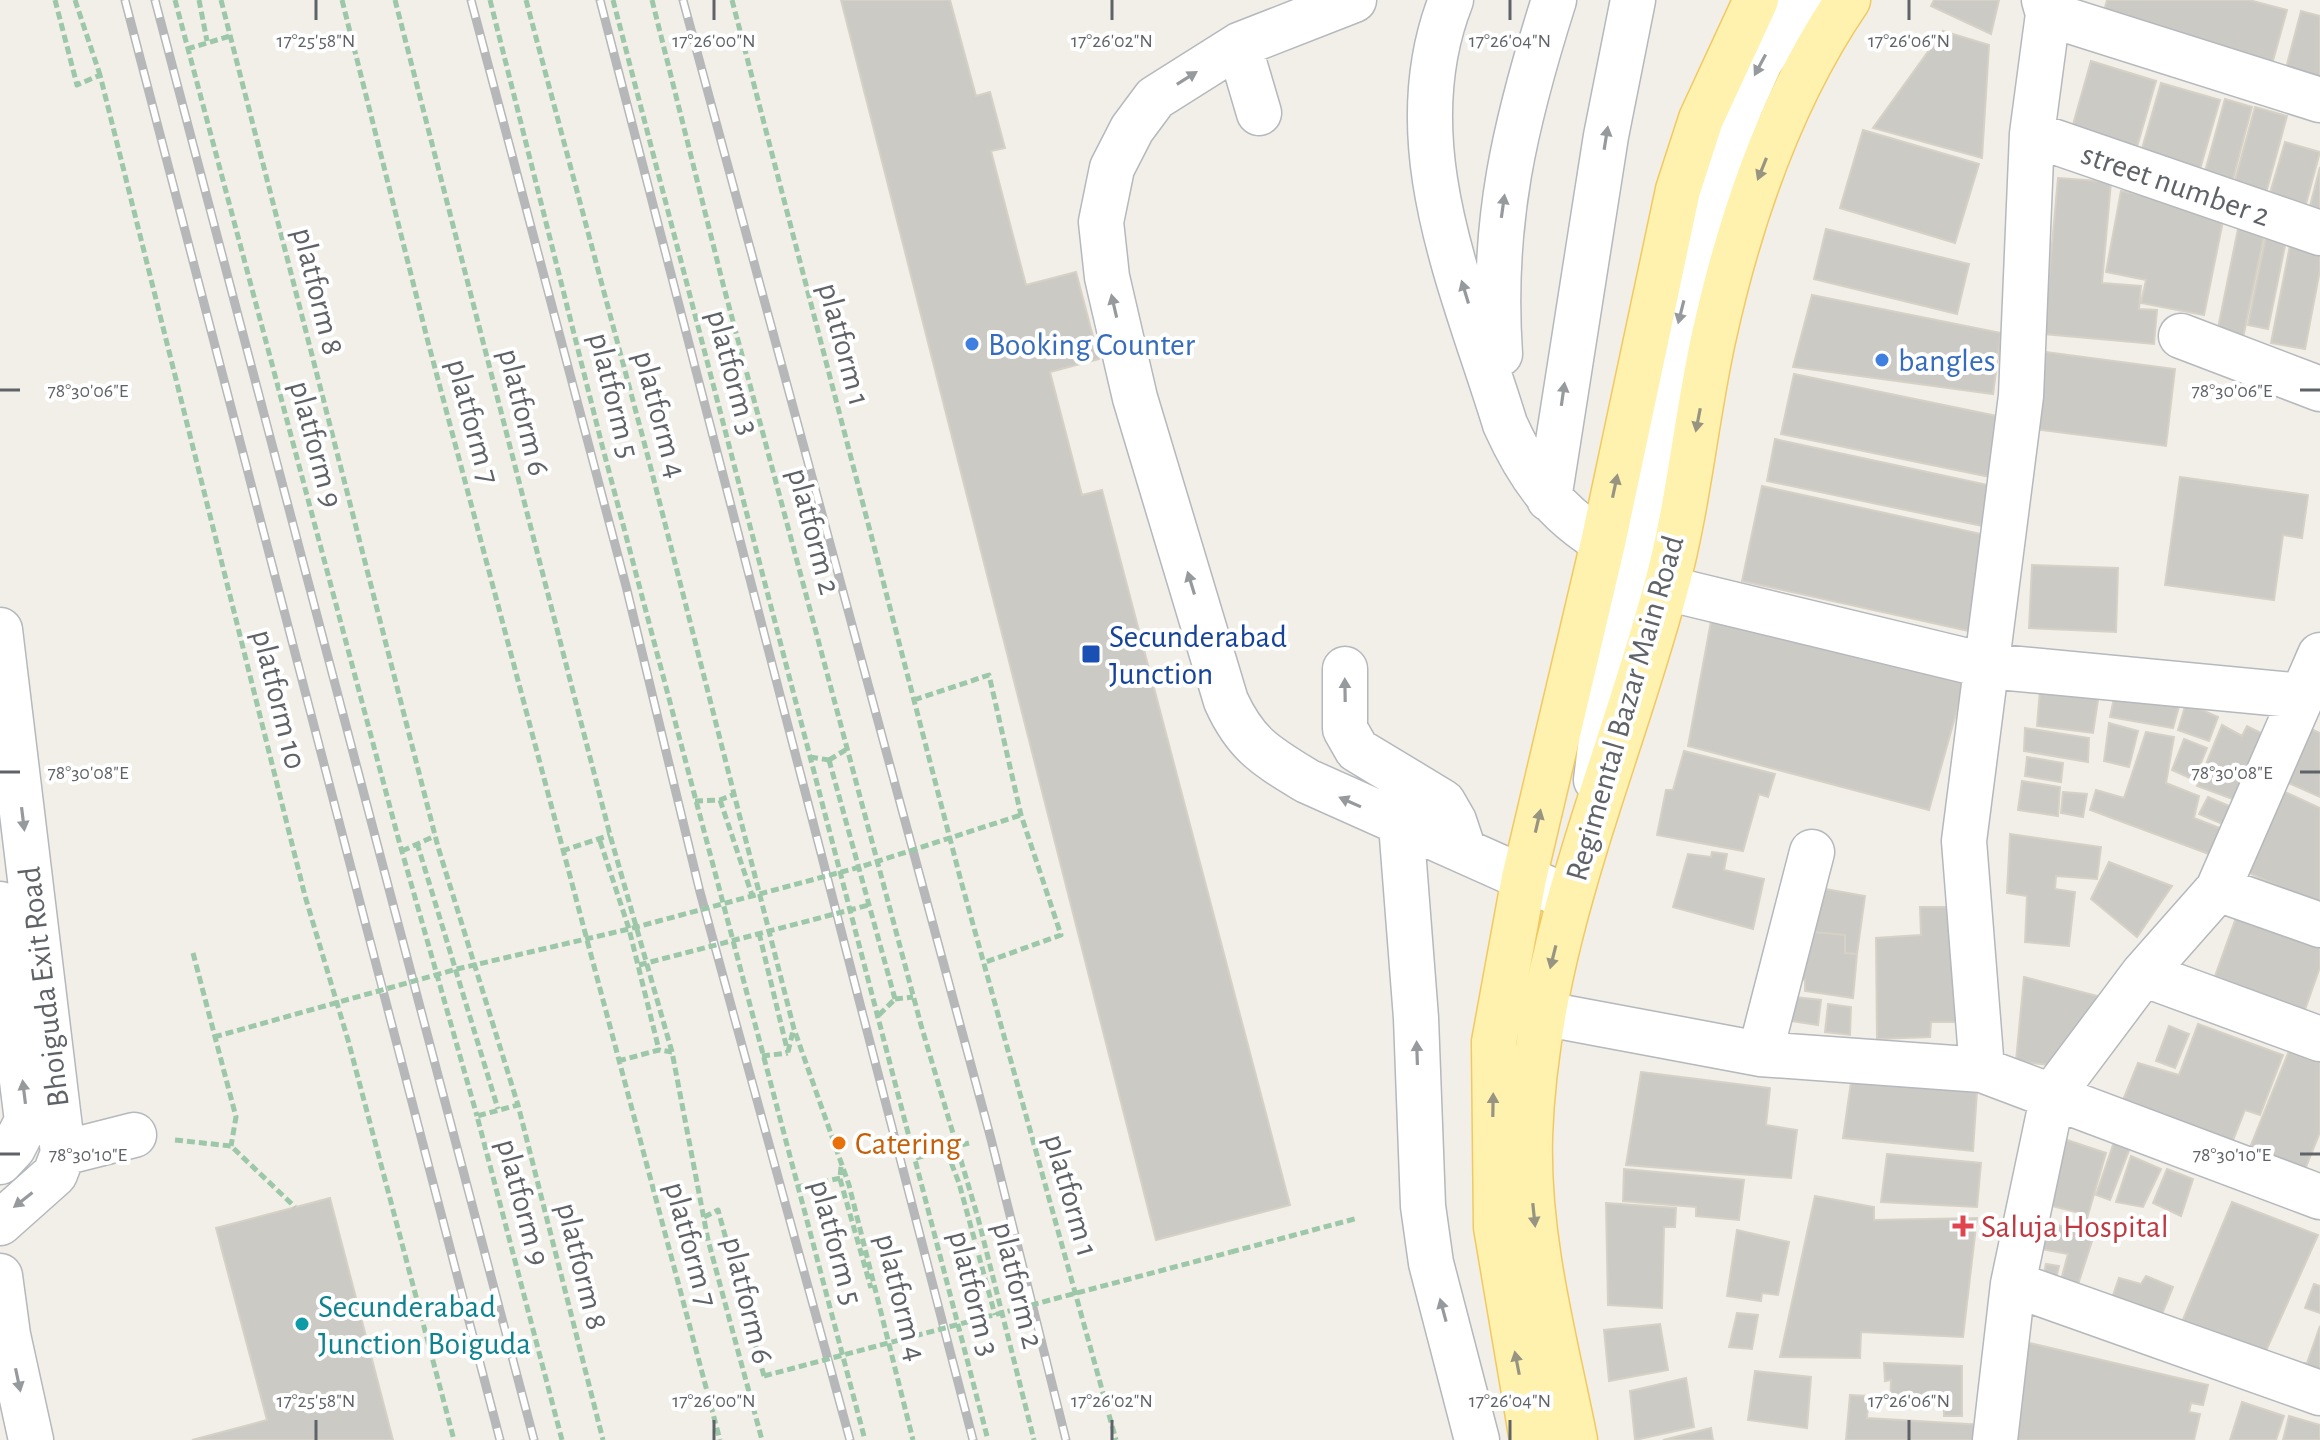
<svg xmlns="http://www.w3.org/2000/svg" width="2320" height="1440" font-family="'Alegreya Sans',sans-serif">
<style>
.building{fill:#cccac5;stroke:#d6d1c6;stroke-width:2}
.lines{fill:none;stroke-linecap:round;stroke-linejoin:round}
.minor-casing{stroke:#b5b8bc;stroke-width:47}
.major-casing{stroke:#f2c960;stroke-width:47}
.path{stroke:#9cc7a9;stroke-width:5;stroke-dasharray:8 4;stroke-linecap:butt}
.minor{stroke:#fff;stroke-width:44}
.major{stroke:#fff2af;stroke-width:44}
.rail-casing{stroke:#b6b7b8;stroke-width:9}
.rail{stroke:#fff;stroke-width:6;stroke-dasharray:18;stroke-linecap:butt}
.path-bridge{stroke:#9cc7a9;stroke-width:5;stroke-dasharray:8 4;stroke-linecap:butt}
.oneway{fill:#979a9d}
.oneway2{fill:#979581}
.ticks{fill:none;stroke:#5f6368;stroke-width:3}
.shop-dot{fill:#3f7fe0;stroke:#fff;stroke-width:3}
.transit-dot{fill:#1a4fb4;stroke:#fff;stroke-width:3}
.food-dot{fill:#e8710a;stroke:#fff;stroke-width:3}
.health-dot{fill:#e0444e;stroke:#fff;stroke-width:3}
.culture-dot{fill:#0f9aa8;stroke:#fff;stroke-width:3}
.labels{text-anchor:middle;stroke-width:8;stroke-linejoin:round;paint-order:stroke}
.street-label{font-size:32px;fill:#5f6368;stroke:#fff}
.shop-label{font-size:32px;fill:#366cbe;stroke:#fff;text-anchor:start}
.transit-label{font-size:32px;fill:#164399;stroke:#fff;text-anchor:start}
.food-label{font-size:32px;fill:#c56008;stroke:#fff;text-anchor:start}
.health-label{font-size:32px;fill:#be3a42;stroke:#fff;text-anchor:start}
.culture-label{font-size:32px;fill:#0d838f;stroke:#fff;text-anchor:start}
.ticks-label{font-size:20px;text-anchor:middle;fill:#5f6368;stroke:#fff;stroke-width:8;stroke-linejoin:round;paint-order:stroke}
</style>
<rect width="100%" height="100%" fill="#f1efe8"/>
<path class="building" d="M841,0h109l26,96 14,-4 15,56 -14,3 35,134 50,-13 23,87 -49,13 32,123 20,-5 188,715 -134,35z
M1934,0h65l-8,34 -60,-28z
M2107,0h142l38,10 -16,58 -170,-46z
M2301,11l19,5v66l-35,-10z
M1943,31l46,14 -7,113 -109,-30z
M2091,61l65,20 -21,73 -65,-19z
M2161,83l59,17 -22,76 -59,-17z
M2225,99l27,8 -20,76 -28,-8z
M2255,107l32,9 -21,77 -32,-9z
M1863,130l116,34 -24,79 -115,-35z
M2285,142l35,10 -14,52 -36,-11z
M2320,167v42l-10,-3z
M2058,178l53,4 -9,101 39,3 -2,23 18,1 -3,34 -110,-10z
M2121,191l104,20 -21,104 -63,-12 5,-23 -40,-8z
M2240,219l26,6 -24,118 -26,-5z
M2268,226l20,5 -20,98 -20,-4z
M1826,229l143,35 -12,50 -143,-35z
M2292,235l28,5v30l-15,79 -34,-6z
M1812,295l189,38 -8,61 -200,-27z
M2038,351l137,18 -9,77 -139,-18z
M1794,374l213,44 -12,60 -214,-44z
M1775,439l222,48 -5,41 -225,-47z
M2180,477l128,18 -6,43 -19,-3 -9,65 -109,-15z
M1762,486l237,52 -21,95 -236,-52z
M2032,565l86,3 -2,64 -87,-4z
M1714,605l254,66 -39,139 -241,-64z
M2041,678l59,9 -7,46 -56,-7z
M2116,689l64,14 -7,25 -63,-11z
M2186,703l32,14 -9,24 -31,-11z
M2109,723l29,8 -9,36 -25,-6z
M2222,725l20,11 5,-10 20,10 -29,65 -41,-15z
M2025,728l64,10 -1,24 -64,-11z
M2309,728l11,5v64l-34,-15z
M2146,732l28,5 -8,46 33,13 -5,22 31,12 -11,26 -124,-46 6,-20 28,8z
M2184,739l23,9 -13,32 -22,-10z
M1684,751l91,23 -7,23 -9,-3 -16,57 -86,-16 9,-45h7z
M2027,757l36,6 -2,19 -36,-6z
M2022,781l38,6 -2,29 -40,-6z
M2283,791l37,17v97l-73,-33z
M2063,792l24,2 -4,23 -22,-4z
M2208,797l26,11 -7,18 -28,-12z
M2010,834l91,13 -4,32 -41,-3 -1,13 20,3 -6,54 -44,-4 2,-46 -20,-3z
M1712,852l15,2 -3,16 40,9 -11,50 -80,-22 15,-53 23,3z
M2109,862l63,24 -35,51 -46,-38z
M1809,886l56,10 -8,58 -12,-1v-18l-42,-4z
M1920,907h47l-3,115h-33l-1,15 -53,2 -1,-101 45,-3z
M2237,915l83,29v23l-20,57 -91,-31z
M1803,931l42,4v18l12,1 -4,44 -48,-7v-11l-8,-1z
M2024,977l89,23 -48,67 -49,-6z
M1795,997l26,3 -3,25 -27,-4z
M1828,1004l23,3 -1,28 -25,-3z
M2198,1024l85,31 -23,60 -15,-5 -17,43 -109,-43 19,-47 41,12z
M2169,1026l20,8 -14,34 -19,-7z
M2291,1046l29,11v75l-18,45 -55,-22z
M1641,1072l129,16 -4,37 31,5 -6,48 -165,-13z
M1852,1075l125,16 -4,60 -130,-13z
M2049,1134l57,19 -20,69 -3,-1 1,-7 -48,-12z
M2115,1139l16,6 -21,55 -14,-5z
M1887,1154l94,9 -4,44 -96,-5z
M2131,1156l30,13 -18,38 -27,-5z
M1624,1169l120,11 -5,40 -43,-4v-9l-73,-6z
M2167,1169l26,10 -12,37 -28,-13z
M1815,1196l59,11v13l103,-2 -14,119 -102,-5 -1,26 -80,-1z
M330,1198l63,242h-201l75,-20 -51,-192z
M2232,1202l86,33 -57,127 -84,-28z
M1606,1203l70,5 -1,19h-11l-2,81 -54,-3z
M2034,1216l59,22 -20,62 -33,-11 6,-25 13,2 -3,13 5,1 7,-26 -42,-8z
M1737,1230l52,12 -11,53 -16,-2 -1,8 -34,-5z
M2146,1276l27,11 -17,42 -48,-19 11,-32 22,6z
M2314,1284l6,2v27l-15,-5z
M1737,1313l21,2 -6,34 -23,-2z
M1660,1324l8,46 -59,11 -5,-51z
M2320,1326v61l-26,-8 7,-16h6z
M2025,1342l183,43 -5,20 -12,-2 -2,9 11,2 -6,26h-178l4,-21 -9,-2z
M1884,1363l78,3v50h-18v-10l-54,-3 1,-23 -6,1z
M1755,1371l56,6 -4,51 -59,-8z
M1686,1378l8,49 -59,13 -5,-49z
M1850,1395l19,1 -2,22 116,7 -1,15h-136z
M2242,1402l42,14 -8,24h-46z
M2289,1416l31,9v15h-37z
M1711,1428l2,12h-50z"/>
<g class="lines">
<g class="minor-casing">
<path id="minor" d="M1354,0l-115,45 -84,53 -23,31 -20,39 -11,54 6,55 28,121 91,303c20,44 40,55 81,80l262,117
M1451,0c-56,142 12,287 54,424 30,67 63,103 129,135
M2048,14l272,86
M1239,45l20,68
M2032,134l288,99
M2181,336l139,53
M1500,354c-9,-131 15,-231 54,-354
M1549,499l57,-363 27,-136
M1666,588l322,78 315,30
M0,630l63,523 -8,21 -55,49
M1345,669v60l12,21 86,52 11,19 10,30
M1596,780l9,-74 70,-369 26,-105 39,-125 20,-45 42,-62
M1401,824l15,194 7,188 8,57 46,177
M2218,889l102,36
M0,904l27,217 -14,27 -13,14
M2143,974l177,65
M1541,1013l219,41 222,16 338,127
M1760,1054l52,-202
M1982,1070l-18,-229 57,-445 11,-262 16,-120 -4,-14
M63,1153l71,-18
M0,1276l8,59 23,105
M2013,1284l307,109
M1995,1440l18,-156 40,-190 90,-120 75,-85 102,-234"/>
</g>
<g class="major-casing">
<path id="major" d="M1532,1440l-36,-213 -2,-185 30,-164 79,-335 75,-353 23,-71 55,-119
M1575,1440c-20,-100 -48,-201 -45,-304 7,-195 85,-361 135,-545 23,-82 30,-168 48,-251 26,-119 66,-239 135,-340"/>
</g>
<path class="path" d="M55,0l22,85 23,-10 205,821 43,144 106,400
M75,0l25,75
M175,0l224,841 78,275
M199,0l8,41
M221,0l217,847 80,258
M342,0l86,342 292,1098
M395,0l215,835 62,217 36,188 54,200
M490,0l112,445 263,995
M526,0l122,457 146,572 55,156 64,255
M613,0l375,1440
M652,0l71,284 198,741 57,193 56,222
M732,0l229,881 155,559
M187,49l43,-13
M914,700l75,-25 32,140 40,120 -78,28
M810,757l19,3
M829,760l66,239
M829,760l18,-11
M720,800l32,95
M695,801l25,-1 15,-6
M600,841l29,88 30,121
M417,843l81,266
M402,851l33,-15
M562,851l48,-16
M759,933l29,120
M193,953l43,164 -5,29
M895,999l18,-2
M879,1015l16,-16
M788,1052l5,-21
M762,1056l26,-3
M618,1061l41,-11 13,2
M175,1140l56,6 64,61
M955,1143l-8,9 12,31 36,132
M916,1158l53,-15
M841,1167l-1,12 31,109
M797,1187l44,-9
M704,1217l14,-7 46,166
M1231,1252l127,-34
M562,1440l-85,-324 41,-11 85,335"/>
<use href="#minor" class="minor"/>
<use href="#major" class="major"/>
<g class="rail-casing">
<path id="rail" d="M125,0l375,1440
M155,0l379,1440
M471,0l155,586 74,306 150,548
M600,0l373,1440
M683,0l308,1139 75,301"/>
</g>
<use href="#rail" class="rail"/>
<path class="path-bridge" d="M639,965l230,-60
M214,1037l243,-68 172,-40 231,-62 161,-52
M764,1376l467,-124"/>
</g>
<defs><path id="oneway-solid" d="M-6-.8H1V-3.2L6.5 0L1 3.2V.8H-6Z" transform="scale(2)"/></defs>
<g class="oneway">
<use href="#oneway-solid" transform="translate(1760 65) rotate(118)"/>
<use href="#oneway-solid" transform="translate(1187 78) rotate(-32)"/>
<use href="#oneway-solid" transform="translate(1606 138) rotate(-81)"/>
<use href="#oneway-solid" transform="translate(1503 206) rotate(-82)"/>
<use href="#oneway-solid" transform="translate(1465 292) rotate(-107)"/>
<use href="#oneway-solid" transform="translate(1114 306) rotate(-103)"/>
<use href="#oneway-solid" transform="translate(1681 312) rotate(104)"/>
<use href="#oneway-solid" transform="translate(1563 394) rotate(-82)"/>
<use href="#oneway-solid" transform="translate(1191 583) rotate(-107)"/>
<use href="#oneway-solid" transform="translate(1345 690) rotate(-91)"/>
<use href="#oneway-solid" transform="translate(1350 802) rotate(-156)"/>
<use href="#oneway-solid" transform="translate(23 819) rotate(83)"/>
<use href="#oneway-solid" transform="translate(1417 1053) rotate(-92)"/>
<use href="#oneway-solid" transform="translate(24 1092) rotate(-97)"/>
<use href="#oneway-solid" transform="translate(23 1200) rotate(142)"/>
<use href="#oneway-solid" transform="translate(1443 1310) rotate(-105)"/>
<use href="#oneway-solid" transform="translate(18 1380) rotate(78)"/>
</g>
<g class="oneway2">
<use href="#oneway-solid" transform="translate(1762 169) rotate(112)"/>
<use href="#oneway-solid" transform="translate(1698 420) rotate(101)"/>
<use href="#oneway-solid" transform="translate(1615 486) rotate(-78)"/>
<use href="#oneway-solid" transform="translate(1538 821) rotate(-77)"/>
<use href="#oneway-solid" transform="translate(1553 957) rotate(104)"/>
<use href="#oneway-solid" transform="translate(1493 1105) rotate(-89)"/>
<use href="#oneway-solid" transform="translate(1534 1215) rotate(84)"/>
<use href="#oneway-solid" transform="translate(1517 1363) rotate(-101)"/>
</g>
<path class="ticks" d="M316,0v20M714,0v20M1112,0v20M1510,0v20M1909,0v20M0,390h20M2300,390h20M0,772h20M2300,772h20M0,1154h20M2300,1154h20M316,1420v20M714,1420v20M1112,1420v20M1510,1420v20M1909,1420v20"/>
<g class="shop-dot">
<circle cx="972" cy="344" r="8"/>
<circle cx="1882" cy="360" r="8"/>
</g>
<rect class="transit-dot" x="1081" y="644" width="20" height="20" rx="4"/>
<circle class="food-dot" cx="839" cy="1143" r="8"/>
<path class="health-dot" d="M1959 1214h8v8h8v8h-8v8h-8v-8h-8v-8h8z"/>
<circle class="culture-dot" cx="302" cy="1324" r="8"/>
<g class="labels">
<g class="street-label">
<text transform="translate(2176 184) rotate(19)" y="11">street number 2</text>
<text transform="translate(319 291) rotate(76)" y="11">platform 8</text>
<text transform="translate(845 344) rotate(75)" y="11">platform 1</text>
<text transform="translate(734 372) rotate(75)" y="11">platform 3</text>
<text transform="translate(615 395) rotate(76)" y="11">platform 5</text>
<text transform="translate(525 412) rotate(76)" y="11">platform 6</text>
<text transform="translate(661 414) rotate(75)" y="11">platform 4</text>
<text transform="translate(474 421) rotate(75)" y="11">platform 7</text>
<text transform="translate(317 444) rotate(75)" y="11">platform 9</text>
<text transform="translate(815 531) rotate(75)" y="11">platform 2</text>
<text transform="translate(280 699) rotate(76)" y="11">platform 10</text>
<text transform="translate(1624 708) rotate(-74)" y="11">Regimental Bazar Main Road</text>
<text transform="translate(43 987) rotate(-97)" y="11">Bhoiguda Exit Road</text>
<text transform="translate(1072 1195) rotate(74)" y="11">platform 1</text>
<text transform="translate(524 1202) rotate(75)" y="11">platform 9</text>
<text transform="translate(837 1242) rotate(75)" y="11">platform 5</text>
<text transform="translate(692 1244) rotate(75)" y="11">platform 7</text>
<text transform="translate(583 1266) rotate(76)" y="11">platform 8</text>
<text transform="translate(1019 1285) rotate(76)" y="11">platform 2</text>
<text transform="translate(975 1293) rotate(76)" y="11">platform 3</text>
<text transform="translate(902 1297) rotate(76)" y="11">platform 4</text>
<text transform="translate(749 1300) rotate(76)" y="11">platform 6</text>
</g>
<g class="shop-label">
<text x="988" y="355">Booking Counter</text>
<text x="1898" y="371">bangles</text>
</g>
<g class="transit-label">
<text x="1109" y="647">Secunderabad<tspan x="1109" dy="37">Junction</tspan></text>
</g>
<g class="food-label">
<text x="855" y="1154">Catering</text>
</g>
<g class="health-label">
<text x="1981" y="1237">Saluja Hospital</text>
</g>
<g class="culture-label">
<text x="318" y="1317">Secunderabad<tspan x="318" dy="37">Junction Boiguda</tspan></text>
</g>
</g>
<g class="ticks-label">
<text x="316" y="47">17°25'58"N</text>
<text x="714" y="47">17°26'00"N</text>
<text x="1112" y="47">17°26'02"N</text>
<text x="1510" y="47">17°26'04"N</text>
<text x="1909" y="47">17°26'06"N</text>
<text x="2232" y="397">78°30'06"E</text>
<text x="88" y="397">78°30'06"E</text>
<text x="2232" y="779">78°30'08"E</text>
<text x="88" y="779">78°30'08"E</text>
<text x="2232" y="1161">78°30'10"E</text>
<text x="88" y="1161">78°30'10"E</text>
<text x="316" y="1407">17°25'58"N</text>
<text x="714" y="1407">17°26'00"N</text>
<text x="1112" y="1407">17°26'02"N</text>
<text x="1510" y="1407">17°26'04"N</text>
<text x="1909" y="1407">17°26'06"N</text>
</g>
</svg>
